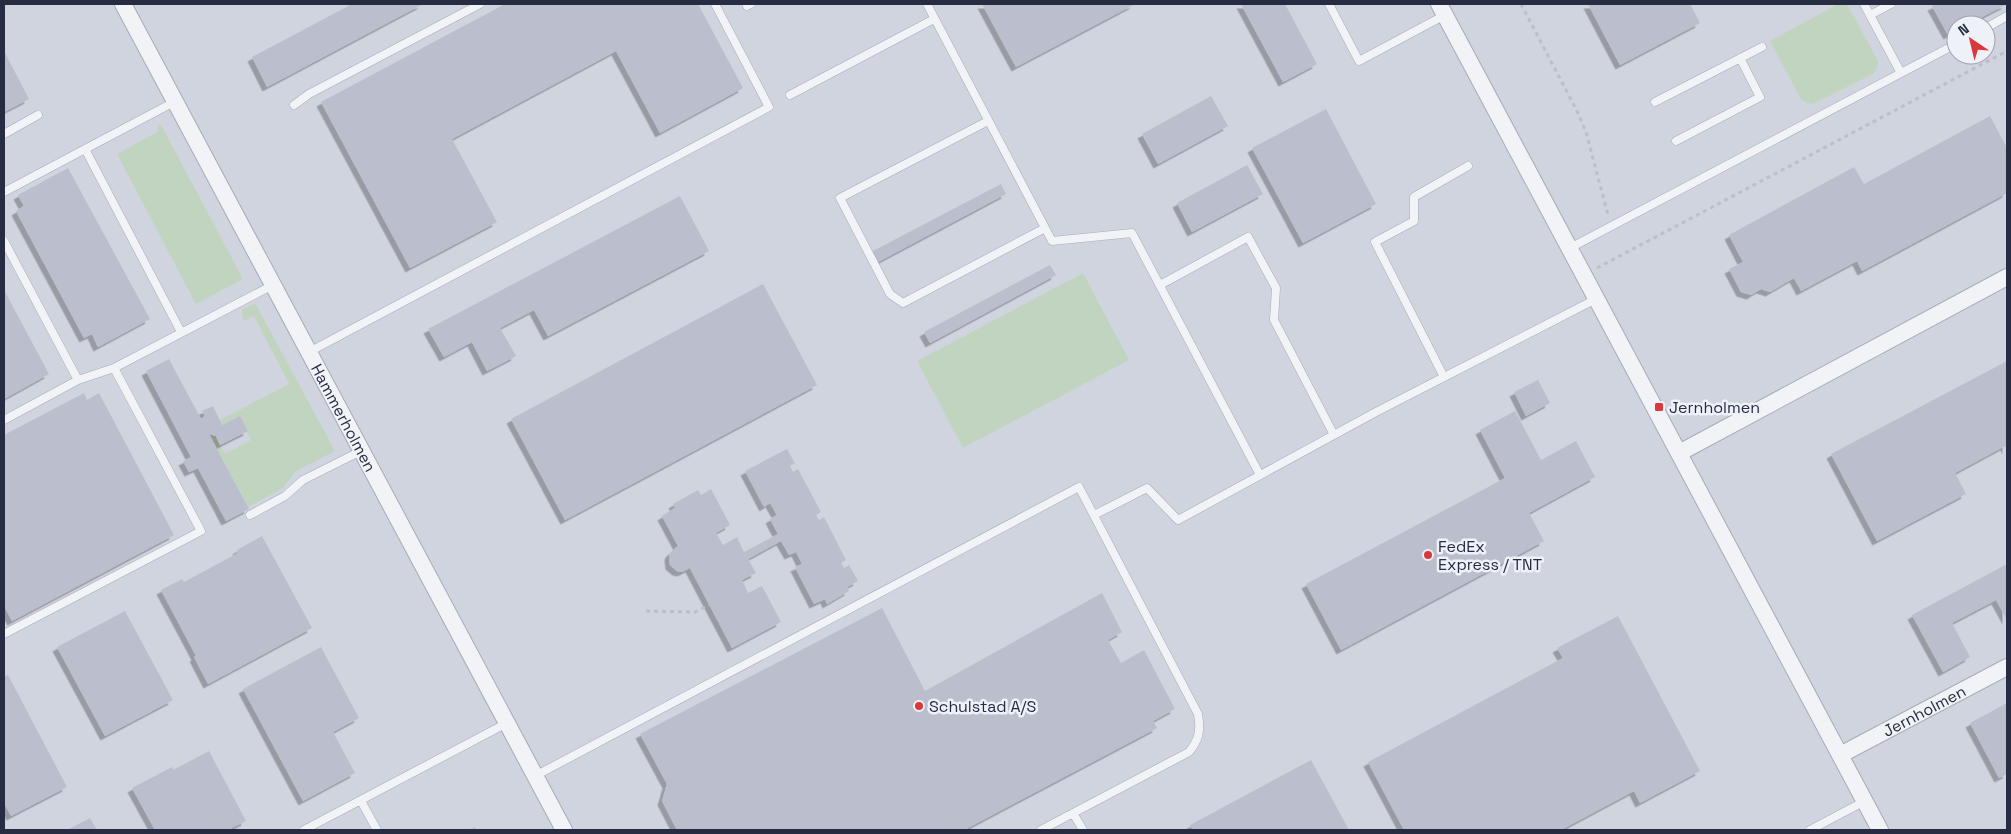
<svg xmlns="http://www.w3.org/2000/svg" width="2011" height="834" font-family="'Space Grotesk',sans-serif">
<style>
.built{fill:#d0d4df;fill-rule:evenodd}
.green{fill:#c1d4bf}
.building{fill:#bbbfcd;filter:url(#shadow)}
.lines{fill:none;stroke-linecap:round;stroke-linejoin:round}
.lane-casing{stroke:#a8abb7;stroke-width:9}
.street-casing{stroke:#a8abb7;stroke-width:18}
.path{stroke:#bdbfc8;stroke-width:3;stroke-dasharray:4 4;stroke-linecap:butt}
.lane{stroke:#f2f3f7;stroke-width:8}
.street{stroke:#f2f3f7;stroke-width:16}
.poi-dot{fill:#da3839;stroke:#eef1f7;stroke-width:2}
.labels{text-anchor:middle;stroke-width:5;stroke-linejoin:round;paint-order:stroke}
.poi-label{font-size:16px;fill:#262c42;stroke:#eef1f7;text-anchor:start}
.street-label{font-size:16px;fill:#262c42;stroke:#eef1f7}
</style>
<defs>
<filter id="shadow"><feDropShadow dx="-4.5" dy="4.5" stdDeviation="0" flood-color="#0004"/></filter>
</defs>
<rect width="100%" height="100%" fill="#dfe1e9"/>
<path class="built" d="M4,4h2003v826h-2003zM1956,25h30v30h-30z"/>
<path class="green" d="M1838,4h9l31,57 -1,7 -4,6 -60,30 -6,-1 -6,-4 -31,-58z
M157,125h4l82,154 -47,25 -79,-150 42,-23z
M1083,273l46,87 -166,88 -46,-87z
M255,303l80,148 -39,20 -13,17 -35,19 -39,-73 7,2 9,18 26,-14 -11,-24 -18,9 -2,-5 69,-36 -35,-68 -11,5 -1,-11z"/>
<path class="building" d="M352,4h71l-156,83 -15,-30z
M505,4h193l45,84 -83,45 -44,-82 -164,88 45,83 -87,46 -89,-166z
M982,4h153l-119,63z
M1241,4h44l32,60 -34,18z
M1588,4h102l10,19 -80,42z
M1937,4h70l-40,21h-11v6l-8,4 -16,-29z
M4,51l25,48 -25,13z
M1211,96l17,30 -70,38 -16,-30z
M1326,109l50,95 -73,39 -51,-95z
M1990,116l17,32v45l-145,78 -5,-10 -56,30 -7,-13 -24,14 -9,-3 -10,6 -10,-3 -12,-23 14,-7 -14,-27 125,-68 10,17z
M1247,165l16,29 -71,38 -15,-29z
M68,168l82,151 -52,28 -6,-13 -8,4 -68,-127 8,-5 -6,-11z
M1001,184l5,10 -128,68 -5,-11z
M680,196l29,55 -161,85 -14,-26 -34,18 16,28 -29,15 -15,-29 -28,15 -16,-28z
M1050,265l6,10 -126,68 -6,-11z
M763,284l54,101 -252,135 -54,-101z
M4,290l45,84 -45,25z
M169,359l32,60 4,-3 -3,-5 11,-5 9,19 18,-9 8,15 -28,14 -4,-9 -7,-2 40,75 -23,12 -28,-53 -9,4 -6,-11 8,-4 -45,-86z
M2007,361v89l-2,-4 -50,27 11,21 -89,47 -46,-87z
M1538,380l12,23 -24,13 -12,-24z
M84,393l3,7 12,-7 75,142 -162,86 -8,-15v-171z
M1515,411l26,49 35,-19 19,36 -66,36 15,28 -203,109 -35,-66 199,-106 -25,-48z
M787,449l8,14 -5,3 3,6 5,-3 23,43 -5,3 3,5 5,-3 22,43 -5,3 3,5 5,-3 9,16 -11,6 2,4 -22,13 -2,-5 -11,5 -19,-37 7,-3 -6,-12 -7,3 -8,-14 -33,18 8,14 -14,7 6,13 14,-7 19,36 -49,26 -42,-80 -8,4 -5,-1 -7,-6 -1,-9 1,-3 8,-7 -16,-30 13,-8 -2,-4 25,-14 3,5 10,-6 19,36 -14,8 7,12 14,-8 7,15 34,-18 -8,-15 7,-4 -7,-12 -6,4 -19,-36z
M262,536l50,92 -104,56 -14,-27 2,-1 -35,-66 21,-11 2,3 54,-29 -1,-3z
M2007,564v56l-11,-20 -44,23 18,34 -27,15 -31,-57z
M1102,593l20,39 -14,8 13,23 23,-13 31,59 -22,12 4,7 -193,102h-287l-15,-29 5,-17 -27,-50 242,-126 43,83z
M125,611l48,89 -68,36 -48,-89z
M1618,616l82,155 -60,32 -6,-12 -73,39h-157l-36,-68 195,-104 -6,-10z
M321,647l38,71 -26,14 22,41 -52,28 -60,-112z
M8,675l59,112 -56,29 -7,-13v-126z
M2007,703v71l-8,4 -29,-55z
M209,751l37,70 -18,9h-73l-23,-42 40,-21 1,3z
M1311,760l38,70h-156l-3,-5z
M90,818l7,12h-30z"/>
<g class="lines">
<g class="lane-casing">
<path id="lane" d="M927,4l125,237 80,-8 128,242
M1329,4l30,57 86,-46
M1864,4l37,69
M747,6l4,-2
M1870,15l21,-11
M1986,28l21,-12
M790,95l144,-76
M1655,102l107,-55
M294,105l15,-11 171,-90
M988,121l-148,77 50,96 13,9 142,-75
M4,134l34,-19
M1676,141l84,-44 -20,-39
M85,149l96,183
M4,192l172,-91
M4,241l74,139
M1570,248l386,-204
M1160,285l88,-48 28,51 -2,32 60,115
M309,352l460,-245 -54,-103
M1444,377l-69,-135 39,-21v-24l54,-31
M4,420l74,-40 36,-12 159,-83
M250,515l35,-19 18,-16 58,-29
M1094,515l53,-27 31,32 198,-108 220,-113
M4,634l197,-103 -87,-163
M535,776l544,-289 119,227c3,16 1,26 -9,38l-148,78
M361,801l16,29
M1073,813l10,17
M304,830l203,-107
M1810,830l55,-29"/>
</g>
<g class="street-casing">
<g id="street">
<path id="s1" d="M123,4l441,826"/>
<path d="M1439,4l441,826"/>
<path d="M1679,453l328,-176"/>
<path id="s2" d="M1840,755l167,-88"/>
</g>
</g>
<path class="path" d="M1521,4l56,107 9,21 22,83
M1597,268l410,-217
M746,555l34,-18
M646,611l49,1 14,-7
M472,830l6,-3"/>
<use href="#lane" class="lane"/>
<use href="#street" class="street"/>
</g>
<g class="poi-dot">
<rect x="1654" y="402" width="10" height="10" rx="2.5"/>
<circle cx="1428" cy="555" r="5"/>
<circle cx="919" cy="706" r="5"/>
</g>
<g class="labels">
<g class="poi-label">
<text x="1669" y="413">Jernholmen</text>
<text x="1438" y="552">FedEx<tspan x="1438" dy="18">Express / TNT</tspan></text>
<text x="929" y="712">Schulstad A/S</text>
</g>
<g class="street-label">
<text dy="6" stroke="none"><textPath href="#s1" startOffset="469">Hammerholmen</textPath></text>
<text dy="6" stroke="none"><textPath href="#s2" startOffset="95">Jernholmen</textPath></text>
</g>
</g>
<rect width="2011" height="834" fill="none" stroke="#262c42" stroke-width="10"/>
<g transform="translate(1971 40) rotate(325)"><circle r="24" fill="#eef1f7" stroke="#9ea2af"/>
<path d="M0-4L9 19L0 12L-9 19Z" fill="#da3839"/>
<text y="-8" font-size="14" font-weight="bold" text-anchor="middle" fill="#262c42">N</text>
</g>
</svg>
